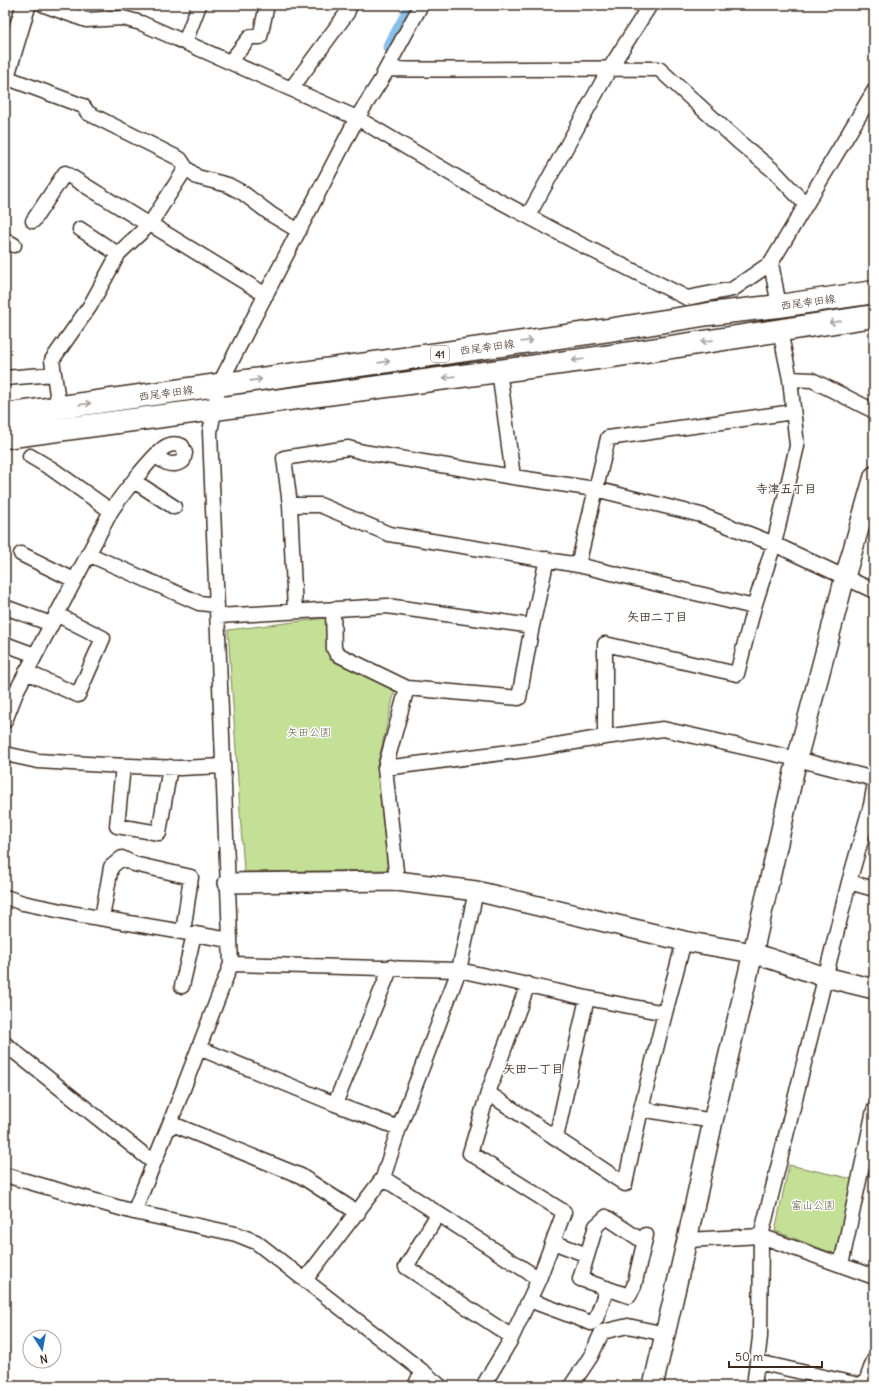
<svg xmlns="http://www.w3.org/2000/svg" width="879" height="1391" font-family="Delius,'Klee One',sans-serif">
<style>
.green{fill:#c4df96;stroke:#80845a}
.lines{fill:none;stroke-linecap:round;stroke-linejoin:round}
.canal{stroke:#8abfe7;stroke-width:13}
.street-casing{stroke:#3b2a1e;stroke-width:17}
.secondary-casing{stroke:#3b2a1e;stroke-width:22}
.primary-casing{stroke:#3b2a1e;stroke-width:25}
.street{stroke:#fff;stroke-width:14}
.secondary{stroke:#fff;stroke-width:19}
.primary{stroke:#fff;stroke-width:22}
.oneway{stroke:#a79f9a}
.labels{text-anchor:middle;stroke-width:3;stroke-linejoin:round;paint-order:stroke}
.shield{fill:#fff;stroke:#766a62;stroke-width:1}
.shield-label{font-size:10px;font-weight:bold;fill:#3b2a1e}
.street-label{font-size:11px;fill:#3b2a1e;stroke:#fff}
.park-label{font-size:11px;fill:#5d573c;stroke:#fff}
.neighbourhood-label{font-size:12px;font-weight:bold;fill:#3b2a1e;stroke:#fff}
</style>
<rect width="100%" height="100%" fill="#fff"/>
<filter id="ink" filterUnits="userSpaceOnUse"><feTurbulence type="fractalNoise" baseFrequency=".025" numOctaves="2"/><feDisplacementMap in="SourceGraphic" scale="8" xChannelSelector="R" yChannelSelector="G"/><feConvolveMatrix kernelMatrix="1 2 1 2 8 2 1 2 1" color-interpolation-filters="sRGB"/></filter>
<g filter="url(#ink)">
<path class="green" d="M327,618l2,41 66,31 -18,77 11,103 -144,2 -16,-242z
M789,1165l64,14 -18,75 -60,-23z"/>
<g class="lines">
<path class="canal" d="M389,47l23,-42"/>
<g class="street-casing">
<path id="street" d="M44,5l42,15 37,-2 18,5 216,95 118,70 101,54 111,56 46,-9 38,-26 103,-172
M185,42l14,-37
M230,62l20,-25h10l7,-32
M383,75l38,-70
M5,77l78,29 5,7 92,46 6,9
M291,89l56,-76 3,-8
M528,216l82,-148 40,-63
M33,221l32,-48 84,52
M150,224l36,-56 11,9 31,8 15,8 29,22 27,16
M80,229l38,25
M5,240l9,5
M771,263l8,43
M499,370l14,107
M5,378l49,-4
M790,379l22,1 62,31
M59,408l-7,-48 38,-54 29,-53 31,-29 116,71
M30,456l22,13 59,42
M134,481l40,26
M290,505h30l69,29 189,31 176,42
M21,554l53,26
M88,554l111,49 18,2
M578,565l30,-127 185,-26
M5,607l46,17
M333,609l1,40 3,5 70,34 -22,80 12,113
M295,611l-5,-106 -6,-47 64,-10 15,4 150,25 82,12 106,26 73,29 100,47
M218,616l169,-10 145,20 15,-67
M5,644l30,11
M26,672l52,23 25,-57 -47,-24
M407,688l112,10 13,-72
M5,721l12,-31 94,-179c8,-12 45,-61 56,-65 5,-3 10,-2 15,0l3,7 -2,8c-11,6 -18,3 -27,-6
M605,737v-93l132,30 17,-67 20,-63 23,-98 -7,-67 -10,-48
M5,754l33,7 67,4 75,3 43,-2
M123,766l-6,60 42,7 11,-66
M385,768l148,-19 72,-12 58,-8 134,30 77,20
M849,882l25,7
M5,897l18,6 53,11 154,26
M102,918l9,-51 11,-9 12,6 57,13 -8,55
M231,964l228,6 128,28 78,15 -24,96 -16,75 -137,-91 -18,60 94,59 -25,67 -29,62 -27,45
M182,986l12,-52
M665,1013l19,-72
M5,1044l148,118
M199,1048l136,56 64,24
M488,1093l40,-109
M335,1104l56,-137
M641,1109l72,12
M170,1123l131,53 57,37
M556,1138l31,-140
M5,1175l129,37 102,22 20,8 166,129 18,15
M383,1178l156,101
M134,1212l36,-89 61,-159 -21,-532 9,-47 138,-267 31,-49c90,2 181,-2 271,0l81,74 34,28 32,34
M438,1214l-32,53 106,70
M687,1240l74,-4 113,41
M553,1242l34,13
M644,1242l-38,-25 -10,9 -16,53 49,17 5,-10 12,-51
M841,1265l33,-155
M305,1280l78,-102 16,-50 60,-158 17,-79
M529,1300l62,23 5,-4 11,-31
M758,1362l101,23 7,-3 8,-22
M415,1386l7,-15
M571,1386l20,-30 11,-24 26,-6 37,8
M754,1386l6,-49 1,-101 88,-354 22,-77 3,-17"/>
</g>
<g class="secondary-casing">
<path id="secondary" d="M5,75l21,-70
M228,883l169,-2 79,10 208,50 69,12 72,24 49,12
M653,1386l34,-146 26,-119 40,-168 44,-194 48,-182 29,-101"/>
</g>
<g class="primary-casing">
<path id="primary" d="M5,415l604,-85 100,-16 70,-8 95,-14
M5,437l607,-81 262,-40"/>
</g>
<use href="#street" class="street"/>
<use href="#secondary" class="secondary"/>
<use href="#primary" class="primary"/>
</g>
<defs><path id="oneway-shaft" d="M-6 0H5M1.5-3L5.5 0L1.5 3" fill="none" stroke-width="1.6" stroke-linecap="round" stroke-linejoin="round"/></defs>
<g class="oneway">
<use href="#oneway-shaft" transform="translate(835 322) rotate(171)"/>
<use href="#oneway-shaft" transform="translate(527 341) rotate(-8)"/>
<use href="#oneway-shaft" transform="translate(707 341) rotate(172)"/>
<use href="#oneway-shaft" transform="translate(578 360) rotate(173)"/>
<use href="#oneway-shaft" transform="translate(384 362) rotate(-8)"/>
<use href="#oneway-shaft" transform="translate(449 377) rotate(172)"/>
<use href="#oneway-shaft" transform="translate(256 380) rotate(-8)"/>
<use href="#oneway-shaft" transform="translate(85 404) rotate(-8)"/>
</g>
</g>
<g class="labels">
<rect class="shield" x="431" y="346" width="18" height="16" rx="3"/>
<g class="shield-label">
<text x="440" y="358">41</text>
</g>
<g class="street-label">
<text transform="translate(808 302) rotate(-8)" y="4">西尾幸田線</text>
<text transform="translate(487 347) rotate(-8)" y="4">西尾幸田線</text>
<text transform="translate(166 393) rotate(-8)" y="4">西尾幸田線</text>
</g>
<g class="park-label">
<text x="309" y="736">矢田公園</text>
<text x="813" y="1209">富山公園</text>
</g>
<g class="neighbourhood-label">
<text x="786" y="493">寺津五丁目</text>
<text x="657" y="621">矢田二丁目</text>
<text x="533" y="1073">矢田一丁目</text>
</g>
</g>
<rect width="879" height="1391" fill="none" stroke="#fff" stroke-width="20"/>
<rect x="10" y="10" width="859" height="1371" fill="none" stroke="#3b2a1e" stroke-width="1.5" filter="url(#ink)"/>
<g transform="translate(42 1349) rotate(169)"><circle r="19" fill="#ffffff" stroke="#b1aaa5"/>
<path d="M0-3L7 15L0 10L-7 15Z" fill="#1f6fb2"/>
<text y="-6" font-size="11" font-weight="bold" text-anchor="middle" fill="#3b2a1e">N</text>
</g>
<path d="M729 1361v6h93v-6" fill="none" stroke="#3b2a1e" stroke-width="2"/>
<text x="735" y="1361" font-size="12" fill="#3b2a1e" stroke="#ffffff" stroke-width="3" paint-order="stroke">50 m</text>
</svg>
